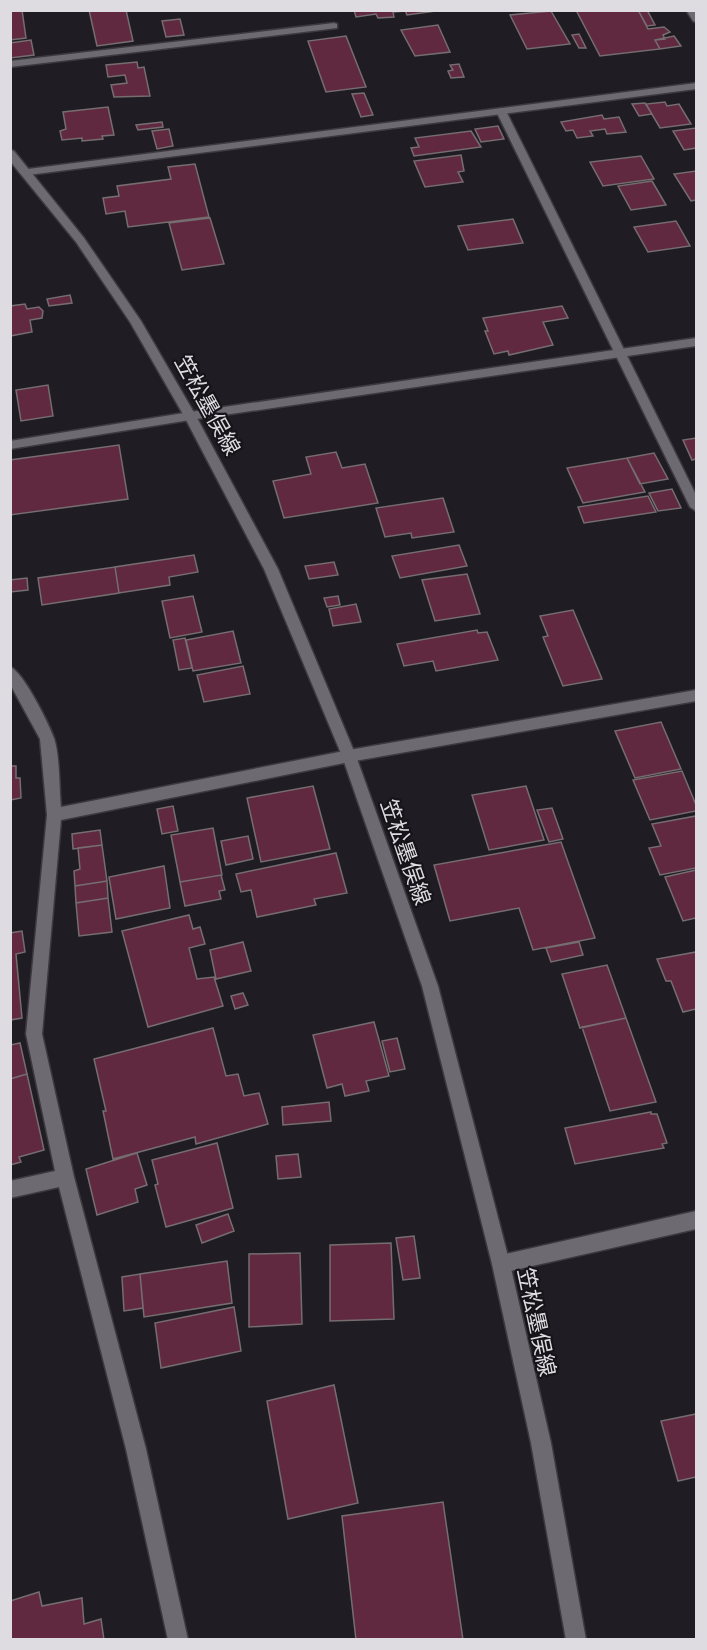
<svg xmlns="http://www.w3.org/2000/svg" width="707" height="1650" font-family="'Titillium Web','Noto Sans JP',sans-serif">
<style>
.building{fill:#602940;stroke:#756d6f;stroke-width:1.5}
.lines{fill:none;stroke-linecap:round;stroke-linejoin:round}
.service-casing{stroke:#3c3a3f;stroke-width:3}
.minor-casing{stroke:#3c3a3f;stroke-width:3}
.secondary-casing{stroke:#3c3a3f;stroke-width:3}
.service{fill:#6d6a71;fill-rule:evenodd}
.minor{fill:#6d6a71;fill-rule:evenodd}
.secondary{fill:#6d6a71;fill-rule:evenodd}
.labels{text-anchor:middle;stroke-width:4.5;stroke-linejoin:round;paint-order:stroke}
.street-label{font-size:22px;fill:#dedce0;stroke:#161419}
</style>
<rect width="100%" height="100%" fill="#1f1d23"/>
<path class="building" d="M10,10h12l4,28 -16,2z
M89,10h37l7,31 -36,5z
M354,10h51v1l-12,1 1,5 -16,1 -2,-4 -20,3z
M405,10h38l-36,5z
M576,10h62l10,19 16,-2 6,5 -7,3 2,4 -10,1 5,9 -60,7z
M638,10h9l8,15 -8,1z
M551,11l19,33 -43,5 -17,-34z
M180,19l4,16 -18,2 -4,-16z
M438,25l12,27 -35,4 -14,-26z
M579,34l7,14h-7l-7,-13z
M346,36l20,51 -40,5 -18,-51z
M674,36l7,10 -21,3 -5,-9z
M31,40l3,15 -24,3v-15z
M137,62l1,6 6,-1 6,29 -36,1 -3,-12 16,-2 -2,-8 -17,2 -2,-12z
M459,64l5,13 -13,1 -3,-7 5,-1 -3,-5z
M364,93l9,22 -12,2 -9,-23z
M665,102l2,4 12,-2 12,20 -31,4 -14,-24z
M645,103l7,11 -13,2 -7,-12z
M108,107l6,28 -12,1 1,3 -21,2v-3l-20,2 -2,-9 6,-2 -3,-17z
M602,115l2,4 15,-2 7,15 -19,2 -2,-5 -15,2 3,5 -16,2 -4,-8 -7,1 -5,-9z
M162,122l1,5 -25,3 -2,-5z
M498,126l6,13 -23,3 -6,-13z
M696,128v20l-12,2 -11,-19z
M169,129l4,17 -16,3 -5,-18z
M471,131l10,16 -67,9 -3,-8 8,-1 -4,-9z
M461,155l3,16 -6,1 5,10 -38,5 -11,-26z
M641,156l13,23 -51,7 -13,-24z
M195,164l14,53 -81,10 -3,-16 -19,3 -3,-16 16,-2 -2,-10 54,-7 -3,-12z
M696,171v29l-5,1 -17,-27z
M652,181l14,24 -35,5 -13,-24z
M210,218l14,46 -42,6 -13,-47z
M513,219l10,24 -55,7 -10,-24z
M676,221l14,25 -42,6 -14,-25z
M70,295l2,8 -23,3 -2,-7z
M25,304l2,5 12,-2 4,4 -1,7 -12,2 2,12 -22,4v-30z
M562,306l6,12 -25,4 10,23 -44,10 -1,-4 -14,3 -9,-23h3l-5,-13z
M48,385l5,31 -32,5 -5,-31z
M696,438v21l-4,1 -9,-20z
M119,445l9,54 -118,16v-55z
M336,452l6,16 23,-4 13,39 -94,15 -11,-37 38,-7 -5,-17z
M654,453l14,26 -28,5 -13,-26z
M627,458l18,34 -62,11 -16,-35z
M672,489l9,19 -23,3 -9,-18z
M648,496l8,16 -72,11 -6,-16z
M443,498l11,34 -42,6 -1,-5 -26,4 -9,-29z
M459,545l8,21 -67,12 -8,-22z
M194,555l4,17 -29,5 1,8 -51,8 -4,-26z
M334,562l4,13 -29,4 -4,-13z
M115,567l4,26 -77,12 -4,-27z
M467,574l13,40 -45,7 -13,-41z
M27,578l1,12 -18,2v-12z
M193,596l9,36 -32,6 -8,-37z
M338,596l2,9 -13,2 -3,-9z
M356,604l5,18 -28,4 -4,-17z
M573,610l29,69 -39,7 -20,-49 5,-1 -8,-20z
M477,630l1,3 9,-1 11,28 -62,11 -3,-10 -29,5 -7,-22z
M233,631l8,32 -48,8 -7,-31z
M185,638l7,30 -13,2 -6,-30z
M243,666l7,28 -46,8 -7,-27z
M661,722l20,47 -46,9 -20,-47z
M10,766h6v12h4l1,20 -11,2z
M682,771l14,34v6l-46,9 -17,-40z
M313,786l17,63 -69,13 -14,-64z
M526,786l18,54 -55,10 -17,-55z
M173,806l5,25 -16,3 -5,-25z
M552,808l11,31 -14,3 -12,-32z
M696,816v52l-36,7 -11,-27 12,-2 -9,-22z
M213,828l9,47 -42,7 -9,-47z
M100,830l2,15 -29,4 -1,-15z
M248,836l5,23 -27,6 -5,-24z
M561,842l34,96 -62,12 -14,-42 -69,13 -16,-56z
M102,845l5,36 -32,5 -1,-15 6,-2 -2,-21z
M336,853l11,40 -33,6 2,6 -59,12 -6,-27 -10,2 -5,-18z
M164,866l6,42 -54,11 -7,-42z
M696,870v48l-13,3 -18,-44z
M221,875l4,15 -6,1 2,8 -36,7 -5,-24z
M107,881l1,17 -32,5 -1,-17z
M108,898l4,34 -33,4 -3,-33z
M189,915l4,14 7,-2 5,17 -16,4 8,31 17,-2 9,29 -75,21 -26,-96z
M22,931l3,21 -9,2 6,64 -12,2v-87z
M243,942l8,29 -35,8 -6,-29z
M579,942l4,13 -32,7 -5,-14z
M696,952v57l-13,3 -12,-31h-5l-9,-22z
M607,965l19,53 -46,10 -18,-54z
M243,993l5,12 -13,4 -4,-13z
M626,1018l30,84 -46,9 -28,-84z
M374,1022l15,54 -23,5 3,10 -24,5 -3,-12 -15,4 -14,-53z
M213,1028l13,48 12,-2 6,22 15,-3 9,31 -72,20 -1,-7 -82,22 -10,-48h3l-12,-52z
M397,1038l8,31 -15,3 -8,-31z
M20,1043l7,31 -17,5v-34z
M27,1074l17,76 -25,7 2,5 -11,3v-86z
M329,1102l2,19 -48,4 -1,-18z
M651,1112v2h6l10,29 -5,1 2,4 -89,16 -10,-36z
M217,1143l16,65 -67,19 -11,-42 3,-1 -6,-24z
M137,1153l10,32 -12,4 3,13 -41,13 -11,-46z
M298,1154l3,23 -23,2 -2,-23z
M228,1214l6,17 -32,12 -6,-18z
M414,1236l6,42 -17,2 -7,-42z
M391,1243l3,76 -64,2v-76z
M300,1253l2,71 -53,3v-73z
M227,1261l5,42 -88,14 -4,-43z
M140,1274l3,34 -19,3 -2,-34z
M234,1307l7,44 -80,17 -6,-45z
M334,1385l24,118 -70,16 -21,-118z
M696,1414v63l-18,4 -17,-60z
M443,1502l20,138h-107l-14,-124z
M39,1592l3,14 40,-8 2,26 17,-5 3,21h-94v-39z"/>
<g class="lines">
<g class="service-casing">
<path id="service" d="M501,108l5,3 190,384v16l-6,-4 -194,-396z"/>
</g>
<g class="minor-casing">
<path id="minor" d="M686,10h10v12l-3,-1z
M334,23l3,1v4l-327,39v-6z
M696,83v6l-668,86 -5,-3 5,-3z
M696,338v8l-506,74 -180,29v-8l180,-29z
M10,667c13,4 39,57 44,71 6,18 5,49 7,69l288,-57 347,-60v11l-347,61 -288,58 -19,214 32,143 72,272 42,191h-20l-42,-191 -67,-262 -49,11v-17l45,-10 -29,-137 21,-219 -7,-76 -30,-55z
M696,1211v18l-195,44 -6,-3 -3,-6 3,-6 6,-3z"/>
</g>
<g class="secondary-casing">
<path id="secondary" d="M10,150l4,1 70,87 57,83 55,95 82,153 78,187 82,230 72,278 41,179 35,197h-20l-35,-197 -39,-179 -70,-278 -80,-230 -78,-187 -80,-153 -54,-94 -54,-80 -66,-81z"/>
</g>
<use href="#service" class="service"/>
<use href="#minor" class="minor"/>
<use href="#secondary" class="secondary"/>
</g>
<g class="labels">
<g class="street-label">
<text transform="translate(208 405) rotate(61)" y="8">笠松墨俣線</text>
<text transform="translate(406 852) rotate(71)" y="8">笠松墨俣線</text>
<text transform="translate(537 1322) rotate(78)" y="8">笠松墨俣線</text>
</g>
</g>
<rect width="707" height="1650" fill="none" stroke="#dedce0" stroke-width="24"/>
</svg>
